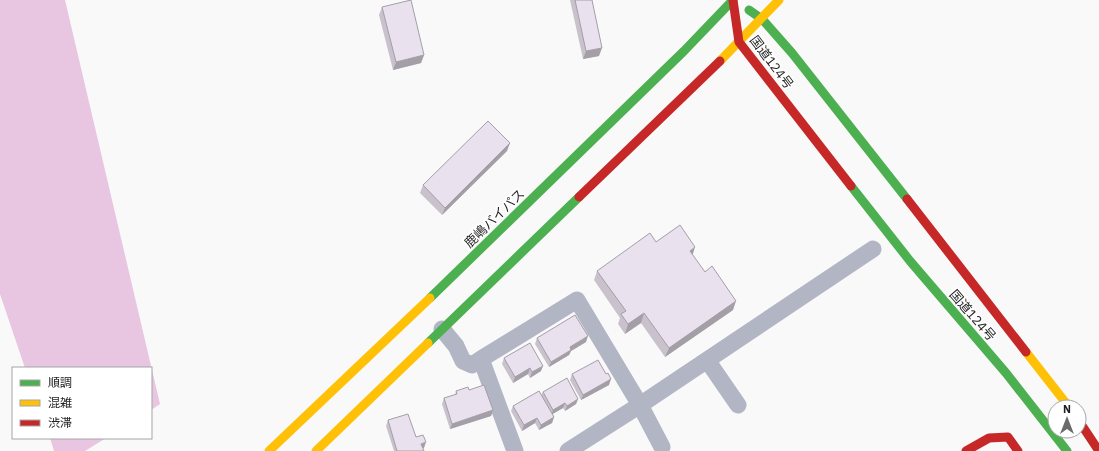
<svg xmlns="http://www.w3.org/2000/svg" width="1099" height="451" font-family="'IBM Plex Sans','Noto Sans JP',sans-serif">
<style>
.forest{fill:#e8c5e1}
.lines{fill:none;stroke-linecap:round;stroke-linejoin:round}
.street{stroke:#b2b5c4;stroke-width:17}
.fast{stroke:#4caf50;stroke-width:9}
.slow{stroke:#ffc107;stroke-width:9}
.jam{stroke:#c62828;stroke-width:9}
.wall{fill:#c9c2cd}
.shaded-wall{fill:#a49ea7}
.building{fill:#eae1ee;stroke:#a49ea7}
.labels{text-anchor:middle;stroke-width:3.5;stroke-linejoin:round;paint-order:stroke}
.street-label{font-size:13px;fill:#1e1e1f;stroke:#fff}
</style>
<rect width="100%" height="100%" fill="#f9f9fa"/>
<path class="forest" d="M0,0h65l95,404 -9,6v-42h-126l-25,-74z
M50,438h56l-21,13h-31z"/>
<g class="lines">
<path class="street" d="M442,329l14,17 7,15 9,4 9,-6
M707,360l31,45
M515,451l-34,-92 96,-59 63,105 22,42
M568,451l72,-46 233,-156"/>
<path class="fast" d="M749,10l13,9 30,34 115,146
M851,186l59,75 96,112 61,78
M430,298l254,-247 49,-51
M428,343l151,-146"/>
<path class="slow" d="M720,61l59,-61
M1026,352l43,55
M269,451l161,-153
M316,451l112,-108"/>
<path class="jam" d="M733,0l6,42 112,144
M579,197l141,-136
M907,199l119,153
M1079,421l20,30
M966,451l23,-13 19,-1 10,14"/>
</g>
<path class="wall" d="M570,0h22l7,56 -16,3z
M382,7l42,48 -3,8 -28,7 -14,-55z
M507,151l-65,64 -22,-22 3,-8z
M656,242l36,13 41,55 -68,47 -24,-34 -16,11 -7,-10 2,-6 -26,-38 3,-9z
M537,338l49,4 -15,9 -2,4 -20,12 -14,-23z
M504,358l37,13 -11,7 -2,-4 -15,9 -11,-19z
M572,374l37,11 -28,15 -11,-20z
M469,390l24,20 -2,6 -41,13 -8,-25 2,-6 11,-3 1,-4z
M543,392l35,7 -2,5 -11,7 -2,-3 -11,6 2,3 -2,6 -13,7 -4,-7 -13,8 -11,-20 2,-5 28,-11z
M388,420l28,17 8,11h-1l1,3h-30l-8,-25z"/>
<path class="shaded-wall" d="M602,48l-3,8 -16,3 3,-8z
M424,55l-3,8 -28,7 3,-8z
M510,143l-3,8 -65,64 3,-7z
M695,247l-3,10 -2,-6z
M736,301l-3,9 -68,47 4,-9z
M644,313l-3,10 -16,11 3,-10z
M588,336l-2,6 -15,9 -2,4 -20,12 2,-5 19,-15z
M543,366l-2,5 -11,7 2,-6z
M530,368l-2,6 -15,9 2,-6z
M611,379l-2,6 -28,15 2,-5z
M578,399l-2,5 -11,7 2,-5z
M565,403l-2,5 -12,7 2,-5z
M493,410l-2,6 -41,13 2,-5z
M554,417l-2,6 -13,7 2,-5z
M537,418l-2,5 -13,8 2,-6z
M426,442l-2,6 -5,1 2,-5z"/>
<path class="building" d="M411,0l13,55 -28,7 -14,-55z
M575,0h17l10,48 -16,3z
M488,121l22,22 -65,65 -22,-23z
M680,225l15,22 -5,4 15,21 7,-6 24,35 -67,47 -25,-35 -16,11 -7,-10 5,-3 -29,-40 53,-38 6,9z
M575,315l13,21 -18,11 1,3 -20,12 -14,-24z
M530,343l13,23 -11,6 -2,-4 -15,9 -11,-19z
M598,360l8,14 2,-1 3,6 -28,16 -11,-21z
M567,378l11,21 -11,7 -2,-3 -12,7 -10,-18z
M484,385l9,25 -41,14 -8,-26 13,-4 -1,-3 12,-4 1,3z
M539,391l15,26 -13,8 -4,-7 -13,7 -11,-19z
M408,414l8,23 7,-2 3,7 -5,2 3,7h-27l-9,-31z"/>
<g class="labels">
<g class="street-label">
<text transform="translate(772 62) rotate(53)" y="5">国道124号</text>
<text transform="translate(494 218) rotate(-44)" y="5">鹿嶋バイパス</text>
<text transform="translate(973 315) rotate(49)" y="5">国道124号</text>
</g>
</g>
<rect x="12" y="367" width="140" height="72" fill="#ffffff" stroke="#a5a5a5"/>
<rect x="20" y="380" width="20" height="6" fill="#4caf50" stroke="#a5a5a5"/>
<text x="48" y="387" font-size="12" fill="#1e1e1f">順調</text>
<rect x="20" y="400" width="20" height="6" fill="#ffc107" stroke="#a5a5a5"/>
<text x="48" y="407" font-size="12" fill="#1e1e1f">混雑</text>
<rect x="20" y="420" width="20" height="6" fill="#c62828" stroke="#a5a5a5"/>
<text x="48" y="427" font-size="12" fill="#1e1e1f">渋滞</text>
<g transform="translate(1067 419)"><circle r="19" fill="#ffffff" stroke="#a5a5a5"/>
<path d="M0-3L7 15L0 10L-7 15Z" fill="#6b6b6c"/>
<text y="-6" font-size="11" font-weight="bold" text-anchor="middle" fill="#1e1e1f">N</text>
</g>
</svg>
